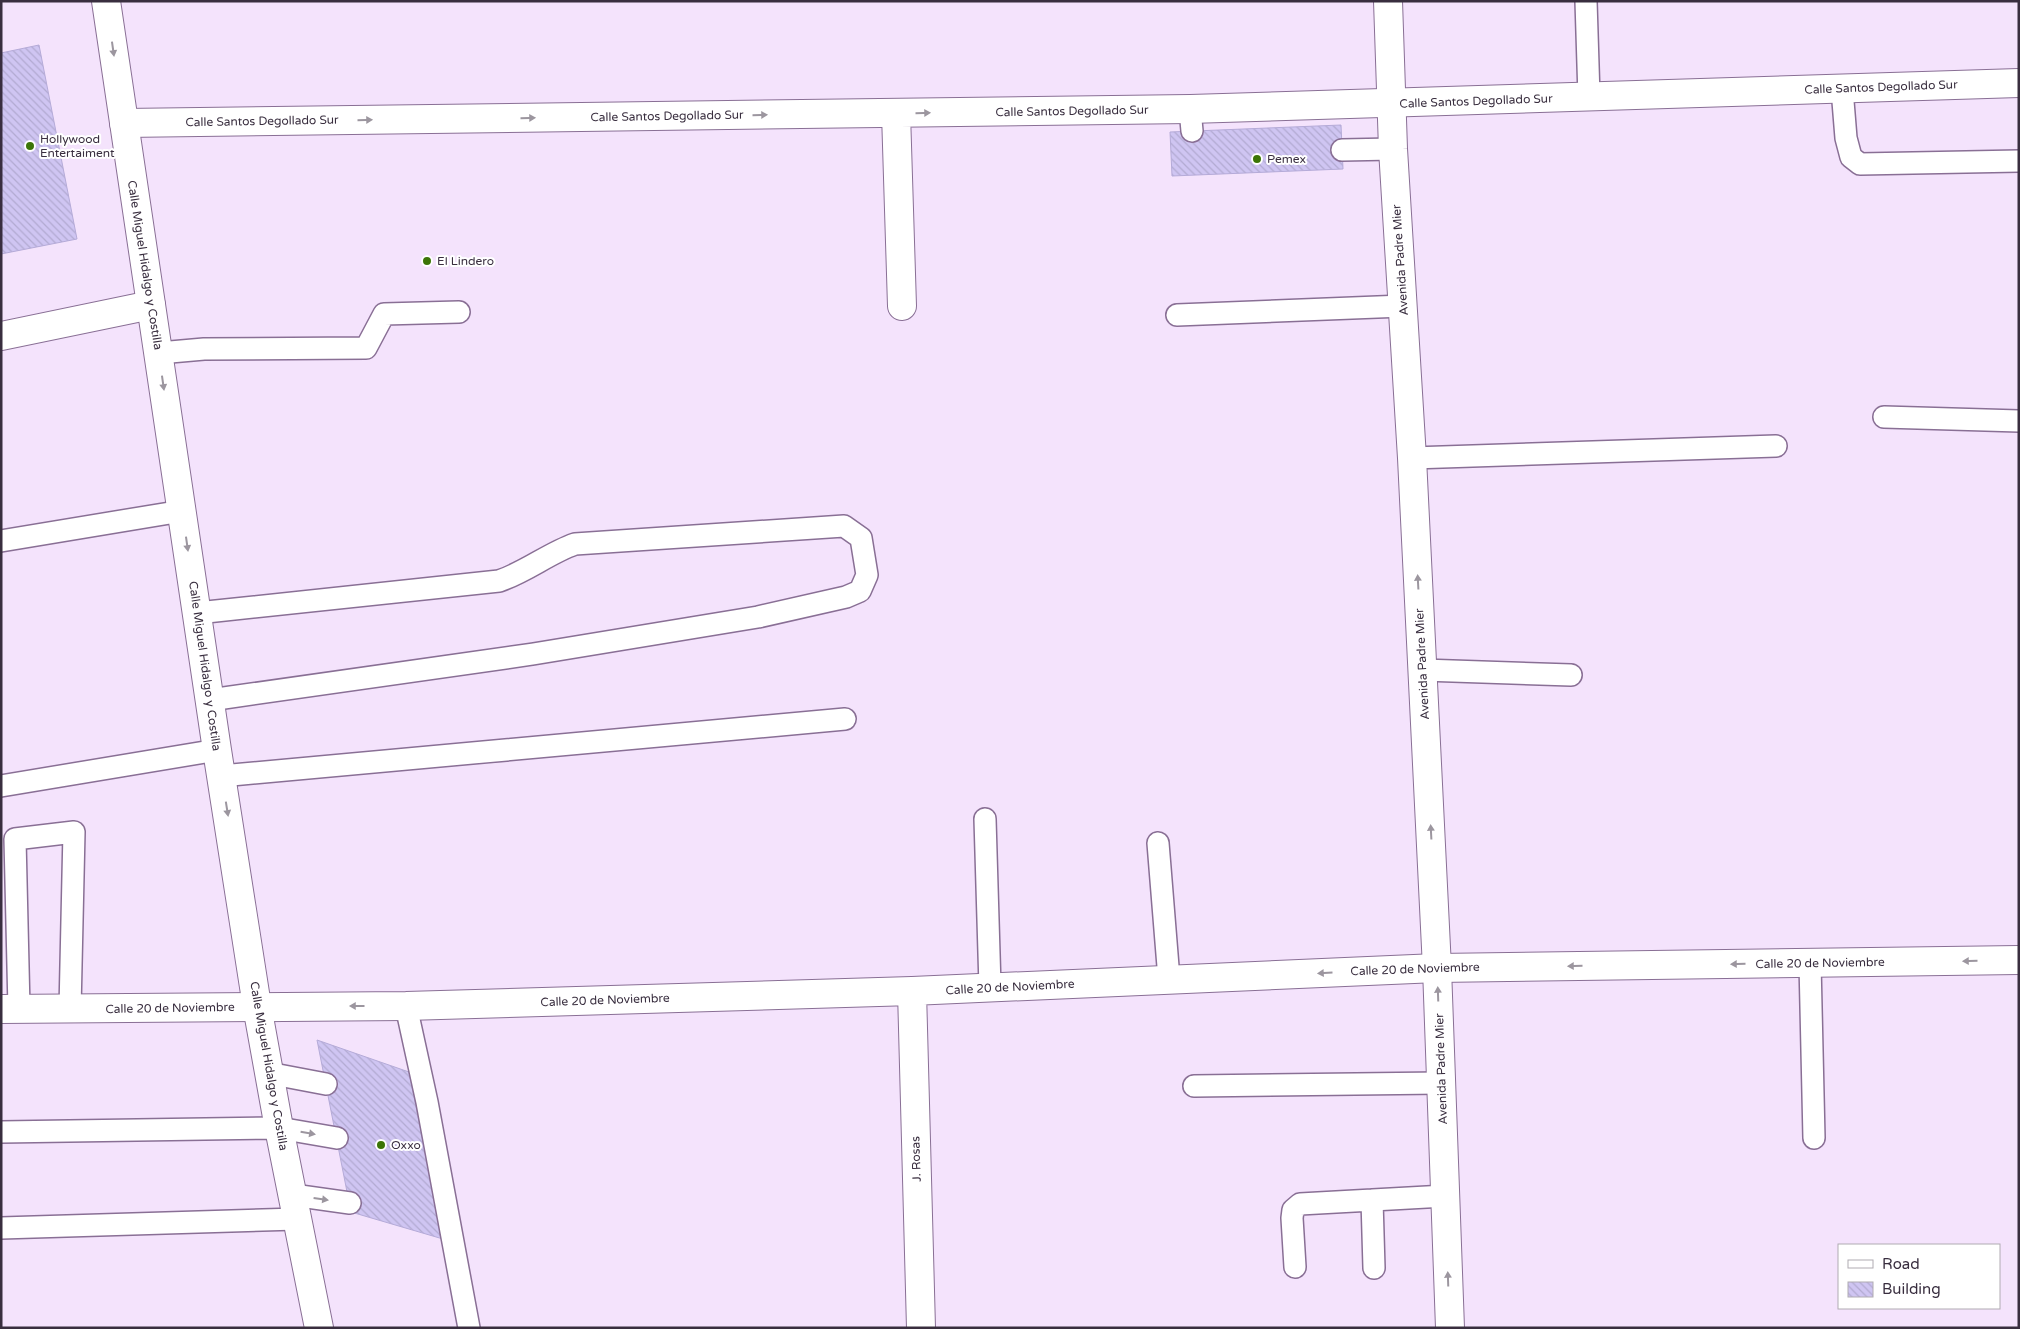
<svg xmlns="http://www.w3.org/2000/svg" width="2020" height="1329" font-family="'Varela Round',sans-serif">
<style>
.building{fill:url(#building-back-hatch);stroke:#b5abd8}
.lines{fill:none;stroke-linecap:round;stroke-linejoin:round}
.lane-casing{stroke:#896f95;stroke-width:24}
.street-casing{stroke:#896f95;stroke-width:30}
.secondary-casing{stroke:#896f95;stroke-width:30}
.lane{stroke:#fff;stroke-width:21}
.street{stroke:#fff;stroke-width:28}
.secondary{stroke:#fff;stroke-width:28}
.oneway{fill:#9c969f}
.poi-dot{fill:#3c7507;stroke:#fff;stroke-width:2}
.labels{text-anchor:middle;stroke-width:4;stroke-linejoin:round;paint-order:stroke}
.street-label{font-size:12px;fill:#392e3f;stroke:#fff}
.poi-label{font-size:12px;fill:#392e3f;stroke:#fff;text-anchor:start}
</style>
<defs>
<pattern id="building-back-hatch" width="6" height="6" patternUnits="userSpaceOnUse" patternTransform="scale(1.25)"><rect width="6" height="6" fill="#cfc5f2"/><path d="M-1 5l2 2M0 0l6 6M5-1l2 2" fill="none" stroke="#b2aad1"/></pattern>
</defs>
<rect width="100%" height="100%" fill="#f4e3fc"/>
<path class="building" d="M39,45l38,194 -76,15v-201z
M1341,125l2,44 -171,7 -2,-44z
M317,1040l92,32 34,167 -92,-27z"/>
<g class="lines">
<g class="lane-casing">
<path id="lane" d="M1586,1l3,96
M1842,89l4,49 5,19 9,7 159,-3
M1190,109l2,22
M1342,150l51,-1
M1177,315l226,-9
M159,353l45,-4 162,-1 18,-34 75,-2
M1884,417l135,4
M1412,458l364,-12
M1,541l181,-30
M197,613l302,-32c27,-9 50,-28 76,-37l269,-18 17,12 6,37 -7,16 -14,6 -88,20 -225,37 -323,46
M1423,670l148,5
M221,776l624,-57
M1,786l216,-36
M985,819l5,168
M1158,843l11,136
M1810,963l4,175
M406,1006l21,96 42,226
M19,1009l-4,-170 59,-7 -4,177
M268,1073l58,11
M1194,1086l247,-3
M1,1132l278,-4 58,10
M293,1195l57,8
M1372,1200l2,68
M1,1228l296,-9
M1295,1267l-3,-49 1,-8 7,-6 145,-8"/>
</g>
<g class="street-casing">
<path id="street" d="M896,113l6,193
M124,123l1066,-14 829,-26
M1,336l150,-31
M912,991l9,337
M1,1009l405,-3 506,-15 525,-23 582,-8"/>
</g>
<g class="secondary-casing">
<path id="secondary" d="M106,1l111,749 40,256 22,122 40,200
M1388,1l5,148 19,309 25,510 13,360"/>
</g>
<use href="#lane" class="lane"/>
<use href="#street" class="street"/>
<use href="#secondary" class="secondary"/>
</g>
<defs><path id="oneway-solid" d="M-6-.8H1V-3.2L6.5 0L1 3.2V.8H-6Z" transform="scale(1.25)"/></defs>
<g class="oneway">
<use href="#oneway-solid" transform="translate(113 49) rotate(82)"/>
<use href="#oneway-solid" transform="translate(923 113) rotate(-1)"/>
<use href="#oneway-solid" transform="translate(760 115) rotate(-1)"/>
<use href="#oneway-solid" transform="translate(528 118) rotate(-1)"/>
<use href="#oneway-solid" transform="translate(365 120) rotate(-1)"/>
<use href="#oneway-solid" transform="translate(163 383) rotate(82)"/>
<use href="#oneway-solid" transform="translate(187 544) rotate(82)"/>
<use href="#oneway-solid" transform="translate(1418 582) rotate(-93)"/>
<use href="#oneway-solid" transform="translate(227 809) rotate(81)"/>
<use href="#oneway-solid" transform="translate(1431 832) rotate(-93)"/>
<use href="#oneway-solid" transform="translate(1970 961) rotate(179)"/>
<use href="#oneway-solid" transform="translate(1738 964) rotate(179)"/>
<use href="#oneway-solid" transform="translate(1575 966) rotate(179)"/>
<use href="#oneway-solid" transform="translate(1325 973) rotate(177)"/>
<use href="#oneway-solid" transform="translate(1438 994) rotate(-92)"/>
<use href="#oneway-solid" transform="translate(357 1006) rotate(180)"/>
<use href="#oneway-solid" transform="translate(308 1133) rotate(10)"/>
<use href="#oneway-solid" transform="translate(321 1199) rotate(8)"/>
<use href="#oneway-solid" transform="translate(1448 1279) rotate(-92)"/>
</g>
<g class="poi-dot">
<circle cx="30" cy="146" r="5"/>
<circle cx="1257" cy="159" r="5"/>
<circle cx="427" cy="261" r="5"/>
<circle cx="381" cy="1145" r="5"/>
</g>
<g class="labels">
<g class="street-label">
<text transform="translate(1881 87) rotate(-2)" y="4">Calle Santos Degollado Sur</text>
<text transform="translate(1476 101) rotate(-2)" y="4">Calle Santos Degollado Sur</text>
<text transform="translate(1072 111) rotate(-1)" y="4">Calle Santos Degollado Sur</text>
<text transform="translate(667 116) rotate(-1)" y="4">Calle Santos Degollado Sur</text>
<text transform="translate(262 121) rotate(-1)" y="4">Calle Santos Degollado Sur</text>
<text transform="translate(1400 260) rotate(-94)" y="4">Avenida Padre Mier</text>
<text transform="translate(145 265) rotate(81)" y="4">Calle Miguel Hidalgo y Costilla</text>
<text transform="translate(1422 664) rotate(-93)" y="4">Avenida Padre Mier</text>
<text transform="translate(205 666) rotate(82)" y="4">Calle Miguel Hidalgo y Costilla</text>
<text transform="translate(1820 963) rotate(-1)" y="4">Calle 20 de Noviembre</text>
<text transform="translate(1415 969) rotate(-2)" y="4">Calle 20 de Noviembre</text>
<text transform="translate(1010 987) rotate(-3)" y="4">Calle 20 de Noviembre</text>
<text transform="translate(605 1000) rotate(-2)" y="4">Calle 20 de Noviembre</text>
<text transform="translate(170 1008) rotate(-1)" y="4">Calle 20 de Noviembre</text>
<text transform="translate(269 1066) rotate(80)" y="4">Calle Miguel Hidalgo y Costilla</text>
<text transform="translate(1441 1069) rotate(-92)" y="4">Avenida Padre Mier</text>
<text transform="translate(916 1159) rotate(-92)" y="4">J. Rosas</text>
</g>
<g class="poi-label">
<text x="40" y="143">Hollywood<tspan x="40" dy="14">Entertaiment</tspan></text>
<text x="1267" y="163">Pemex</text>
<text x="437" y="265">El Lindero</text>
<text x="391" y="1149">Oxxo</text>
</g>
</g>
<rect width="2020" height="1329" fill="none" stroke="#392e3f" stroke-width="5"/>
<rect x="1838" y="1244" width="162" height="65" fill="#ffffff" stroke="#b0abb2"/>
<rect x="1848" y="1260" width="25" height="8" fill="#ffffff" stroke="#b0abb2"/>
<text x="1882" y="1269" font-size="15" fill="#392e3f">Road</text>
<rect x="1848" y="1282" width="25" height="15" fill="url(#building-back-hatch)" stroke="#b0abb2"/>
<text x="1882" y="1294" font-size="15" fill="#392e3f">Building</text>
</svg>
